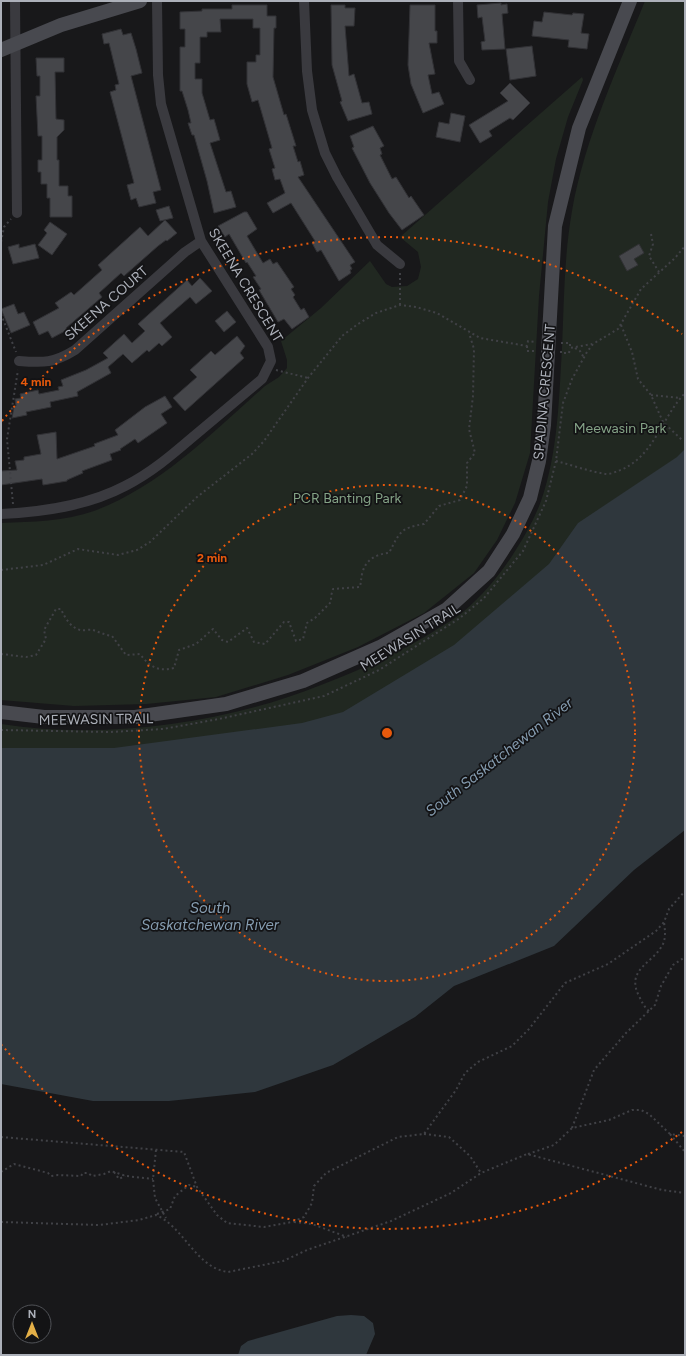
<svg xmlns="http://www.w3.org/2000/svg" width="686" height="1356" font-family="Figtree,sans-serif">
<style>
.green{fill:#212821}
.water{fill:#2f373d}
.building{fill:#45464a;stroke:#323236}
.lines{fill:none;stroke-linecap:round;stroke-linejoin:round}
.path{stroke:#404146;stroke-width:2;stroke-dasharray:2 3;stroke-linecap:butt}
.street{stroke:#3a3a3f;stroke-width:10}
.secondary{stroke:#48494f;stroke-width:14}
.ring{fill:none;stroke:#e8590c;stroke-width:2;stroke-dasharray:2 4}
.labels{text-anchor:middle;stroke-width:3.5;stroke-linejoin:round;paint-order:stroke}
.street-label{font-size:14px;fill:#acb0b9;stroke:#131315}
.park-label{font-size:14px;fill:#84a286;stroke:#131315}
.water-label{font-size:15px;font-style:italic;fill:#869db1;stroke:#131315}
.centre{fill:#e8590c;stroke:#131315;stroke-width:2}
.ring-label{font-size:12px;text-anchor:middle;font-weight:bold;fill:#e8590c;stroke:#131315;stroke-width:3.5;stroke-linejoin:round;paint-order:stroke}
</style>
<rect width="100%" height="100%" fill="#18181a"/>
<path class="green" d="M645,1h40v458l-203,176 -142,90 -110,17 -229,14v-32c104,16 223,0 320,-39 41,-16 81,-33 118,-57 8,-5 17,-10 24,-16 19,-16 35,-35 49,-56 11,-17 22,-36 29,-55 17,-48 18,-103 21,-153 2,-45 2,-92 10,-137 13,-73 45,-141 73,-210z
M582,77l1,3 -15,37 -12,42 -8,43 -9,94 -9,157 -15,50 -18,37 -23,33 -50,40 -66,34 -70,28 -72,22 -70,7 -72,2 -73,-6v-177c30,-1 65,-2 93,-12 67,-25 119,-79 171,-125l14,-9 8,-9v-8l-6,-19 40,-33 49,-47 16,23 6,3 15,-1 11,-7 3,-12 -3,-15 -18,-15z"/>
<path class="water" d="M685,449v381l-51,40 -80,76 -100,40 -39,31 -82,48 -78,27 -86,9h-76l-92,-17v-336h113l188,-25 41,-11 111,-67 95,-81 29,-41 99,-66z
M351,1315l13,1 9,7 2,11 -9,21h-128l3,-9 7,-5 89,-25z"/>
<path class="building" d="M501,3v2l6,-1 1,9 -6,1 3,35 -23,1 -1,-8 4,-1 -3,-24 -4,1 -1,-13z
M232,5h35v11h9v12h-2l-1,49 11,38 2,-1 10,32h-3l5,16 2,-1 4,14 -6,2 57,85 -5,3 2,4 -2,1 1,3 -12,8 -18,-31 -4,2 -5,-9 3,-2 -24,-38 -18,10 -6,-10 18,-10 -5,-14 -5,1 -3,-11 3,-1 -6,-19 3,-1 -14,-48 -6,2 -5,-18v-22h9v-7h4v-27h-7v-9h-33l1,13h-14v5h-7v26h-5v16h7v14l8,27 4,-1 6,21 -10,3 16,49 5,-1 5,16 -22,6 -7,-32 -13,-46h-2l-4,-12h3l-3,-13 -6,-19h-2v-44h5v-18h-5v-17l22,-1v-2h30z
M331,5h14v3h10l-1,18h-9l4,50 5,-2 8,29 7,-1 3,12 -24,7 -8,-19 2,-1 -10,-36z
M410,5h25v26h2v12h-8l6,31 -7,1 4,19 7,-2 5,12 -21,9 -12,-29 -3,-19z
M544,12l28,3 1,-2 11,1 -3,19 8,1 -2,15 -19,-2 1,-7 -37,-4 2,-15 8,1z
M121,29l2,6 8,-2 5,16 6,24 -11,3 30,114 -8,2 3,11 -17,4 -3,-9 -5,2 -4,-15 7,-2 -24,-91 6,-2 -1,-5 4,-1 -10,-41 -5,1 -2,-10z
M532,46l4,30 -26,4 -4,-31z
M36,58h28v14h-9l1,47 8,1v10l-7,7v23h2v26h9v10h4v21h-22v-19h-3v-14h-6v-12h-3v-12h4v-24h-4l-2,-40h4v-20h-3z
M510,83l20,20 -17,17 -3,-2 -21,13 3,5 -12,7 -11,-18 39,-24 -8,-8z
M451,113l14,3 -5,26 -24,-5 3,-15 10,2z
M373,126l11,20 -4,2 2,6 -2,1 12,24 4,-2 13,21 2,-2 13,19 -22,15 -13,-17 -19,-30 -18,-35 2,-1 -4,-11z
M169,206l4,12 -13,3 -4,-11z
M244,212h3l10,17 -10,7 16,27 7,-4 3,5 4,-2 17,25 -3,2 4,6 -2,2 8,13 3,-2 5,9 -17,12 -8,-10 -6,3 -19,-32 2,-1 -8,-12 3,-1 -9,-14 -1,1 -17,-29 -4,3 -7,-11z
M165,220l12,13 -10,8 -1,-1 -8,6 -34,30 -3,-3 -22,20 3,4 -36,31 1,2 -15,8 -4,-7 -9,4 -6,-13 26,-14 -4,-5 16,-11 3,3 28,-25 -4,-5 42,-38 8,9z
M50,222l17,12 -15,21 -14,-10 9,-12 -3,-3z
M19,244v4l16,-4 4,14 -26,6 -5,-17z
M639,244l5,9 -10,6 4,6 -11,6 -8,-15z
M200,278l12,13 -16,13 -6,-7 -30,26 12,14 -10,9 -3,-3 -10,9 -2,-2 -15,13 -9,-9 -15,13 3,6 -34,19 1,4 -28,6 1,5 -25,5 1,3 -15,3 2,-11 2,-1 -1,-7 6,-1 -1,-4 18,-4 1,4 20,-4 -1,-3 5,-1 -2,-6 25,-10 22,-12 -5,-5 21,-19 8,9 13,-12 -7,-7 49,-44 5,6z
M14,304l4,10 6,-2 6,13 -19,8 -10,-24z
M227,311l9,11 -12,10 -9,-11z
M237,336l8,10 -5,7 4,5 -59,53 -12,-13 24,-21 -7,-7 21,-19 4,4z
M165,396l7,11 -11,7 6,9 -29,20 -3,-4 -15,10 1,1 -11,4 2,6 -30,11 1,2 -16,7v1l-24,4 -1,-6 -41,6v-14l16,-1 -2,-9 9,-1v-3l17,-3 -4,-19 19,-3 1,27 38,-13 -1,-2 24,-9 -3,-5 30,-23z"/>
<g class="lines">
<path class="path" d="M651,234l2,10 -4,12 10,16
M1,242l3,-15 7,-8
M400,273v32
M1,314l15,38
M621,325l11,27 6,27 13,16 12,27 19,18
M561,343h9v5l22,-4
M527,346v5h9
M575,348l5,3 4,7
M561,351v2h8l1,-5
M276,370l32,8
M651,395l29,3
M556,461c16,4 34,11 51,13 4,0 8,-2 11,-3 36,-13 43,-53 67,-78
M13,504l-6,-65 11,-69
M1,570l42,-5 35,-16 40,6 19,-5 13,-8 47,-45 55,-43 12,-13 44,-63 34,-42 16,-12 18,-11 24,-8 16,2 21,6 43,25 47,8 1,-5 8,1
M1,654l25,3 10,-2 10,-16 -2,-9 12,-21h5c4,9 9,18 19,21 4,1 9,-1 13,0 6,2 12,5 19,6l14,19 14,-1c10,13 18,18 34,14l5,-18 17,-6 17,-15 9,11 6,2 19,-14 7,14 11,2 19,-22h5l7,19 7,-2 4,-16 8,-5 16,-16v-6l2,-7 27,-2c1,-5 1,-8 2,-13 3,-14 14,-20 27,-21 11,-21 11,-25 35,-29l15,-18 21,-6 7,-14v-23l8,-10 -6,-24 4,-33 1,-47 -5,-16
M1,730l109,2 53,-3 56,-10 105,-23 55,-26 81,-52 24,-20 39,-47 23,-50 10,-40 7,-58 9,-24 15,-27 6,-8 25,-15 23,-40 34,-31 10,-12
M649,1011c-5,-4 -7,-9 -10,-15 -14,-27 15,-33 24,-52 3,-7 2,-14 1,-22
M572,1128l22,-58 32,-37 29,-28 6,-19 12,-21 12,-8
M424,1134l25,3 21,19 11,17
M670,1134l15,18
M1,1137l183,15 13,35 20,28 10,8 37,4 28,-5 12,-5 8,-14 2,-17 12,-13 72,-36 26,-3 32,-44 9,-17 13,-11 34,-16 17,-17 36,-46 43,-19 48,-33 8,-9 5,-13 16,-18
M156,1150l-3,29 2,19 11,20
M528,1154l26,-9 18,-17 37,-8 23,-10h9l8,4 21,20 15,2
M1,1172l13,-8 34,9 3,3 7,-1 23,1 2,-3h5l4,3 12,-2 7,-3 15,5 27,3
M114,1172l5,7 6,-3
M157,1214l13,-5 5,-13 14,-11 8,2
M1,1222l98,3 40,-5 17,-5c28,12 40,53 72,57l55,-11 24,-11 84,-29 60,-28 30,-20 46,-19 135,36 23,3
M294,1222l18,2 35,13"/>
<path class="street" d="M15,1l2,212
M304,1l3,70 5,39 13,43 12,24 40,68 23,19
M458,1l1,60 11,19
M19,361c25,2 35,2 56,-11l110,-98 16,-11
M1,514c42,-2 86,-8 124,-28 26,-13 48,-32 69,-50 23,-19 45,-38 68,-57l9,-18 -3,-14 -67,-106 -40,-137 -3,-29 -1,-74"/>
<path class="secondary" d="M1,50l60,-25 79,-24
M1,712l43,5h91l91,-13 77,-23 77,-34 67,-38 42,-38 24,-37 17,-36 9,-37 5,-36 11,-199 24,-98 51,-127"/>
</g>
<g class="ring">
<circle cx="387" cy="733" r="248"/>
<path d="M682 1132A496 496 0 0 1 2 1045M2 421A496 496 0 0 1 682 334"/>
</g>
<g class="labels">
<g class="street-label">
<text transform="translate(246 285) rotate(59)" y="5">SKEENA CRESCENT</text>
<text transform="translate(106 303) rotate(-41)" y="5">SKEENA COURT</text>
<text transform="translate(544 392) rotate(-85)" y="5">SPADINA CRESCENT</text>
<text transform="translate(410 637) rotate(-32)" y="5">MEEWASIN TRAIL</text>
<text transform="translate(96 719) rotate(-1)" y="5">MEEWASIN TRAIL</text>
</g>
<g class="park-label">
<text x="620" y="433">Meewasin Park</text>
<text x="347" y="503">PCR Banting Park</text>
</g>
<g class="water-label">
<text transform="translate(499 757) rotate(-38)" y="5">South Saskatchewan River</text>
<text x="210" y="913">South<tspan x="210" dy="17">Saskatchewan River</tspan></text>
</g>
</g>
<circle cx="387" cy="733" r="6" class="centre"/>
<g class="ring-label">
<text x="36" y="386">4 min</text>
<text x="212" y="562">2 min</text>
</g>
<rect width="686" height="1356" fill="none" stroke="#acb0b9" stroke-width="4"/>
<g transform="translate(32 1324)"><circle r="19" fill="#131315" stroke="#505257"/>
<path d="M0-3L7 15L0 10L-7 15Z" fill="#e3af47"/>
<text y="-6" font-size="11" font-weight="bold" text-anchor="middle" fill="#acb0b9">N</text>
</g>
</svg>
